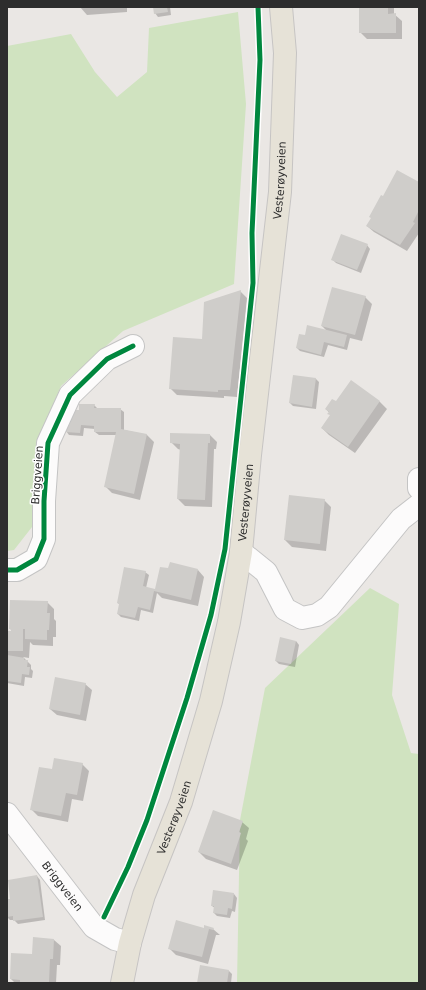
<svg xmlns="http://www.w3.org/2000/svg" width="426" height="990" font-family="'DejaVu Sans',sans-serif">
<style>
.green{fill:#d0e3c0}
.shadow{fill:#0003}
.building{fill:#cfcdca}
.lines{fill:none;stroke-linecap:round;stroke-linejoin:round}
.minor-casing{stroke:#c4c4c4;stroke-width:24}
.major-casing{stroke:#c6c4c3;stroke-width:24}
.minor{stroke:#fcfbfb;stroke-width:22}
.major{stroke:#e6e2d7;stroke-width:22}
.cycleway-casing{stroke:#fff;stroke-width:8}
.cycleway{stroke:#00873e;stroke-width:5}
.labels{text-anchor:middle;stroke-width:3;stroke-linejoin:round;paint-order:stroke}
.street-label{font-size:11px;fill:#2d2d2d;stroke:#fff}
</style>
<rect width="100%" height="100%" fill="#eae7e4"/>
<path class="green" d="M238,12l8,92 -12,180 -111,47 -62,55 -25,61 -4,80 -18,23 -7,1v-505l64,-12 24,38 22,25 30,-25 2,-44z
M370,588l29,16 -7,91 19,58 8,1v229h-182l3,-163 25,-132z"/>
<path class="shadow" d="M80,7h47v5l-40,3z
M154,7h16l1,8 -13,2 -3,-4z
M360,7h34v7l8,7v18h-35l-7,-7z
M419,183v50l-12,18 -33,-19 -7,-6z
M367,245l3,4 -9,24 -25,-10 -4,-4z
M240,291l7,7 -10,99 -13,-1v2l-47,-3 -7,-7 33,-48z
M365,297l7,7 -10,37 -12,-3 -3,12 -19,-5 -4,12 -24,-6 -3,-3 8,-12 22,-5 -5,-5z
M294,376l22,3 3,3 -3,27 -23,-3 -3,-3z
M351,382l29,20 7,7 -32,44 -26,-18 -7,-7 9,-13 -5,-6 10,-6z
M94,405l4,4h22l4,3v18l23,5 7,7 -14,58 -28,-7 -7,-7 12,-51h-18l-4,-3v-3l-11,-1 -1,8 -14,-1 -3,-4 14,-19z
M210,435l7,7 -1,7h-2l-2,58 -27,-1 -7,-7 3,-49 -3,-1 -7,-7z
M324,500l7,7 -5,44 -34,-4 -7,-7z
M198,570l6,7 -6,29 -36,-8 -5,-5 -4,20 -12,-3 -2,11 -18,-4 -3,-3 2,-9 -2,-2 27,-31 4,3 -3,13 9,3z
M47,602l7,7v10l2,2v16h-3v9l-20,-1 -3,-3 -1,16 -6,-1 8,8v4l2,2 -1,7 -7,-1 -1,9 -17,-3v-51h7l-4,-3z
M296,641l3,4 -4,22 -16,-3 -3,-3z
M85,684l7,6 -6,31 -29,-6 -7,-6z
M82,764l7,7 -6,30 -11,-2 -4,23 -30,-6 -7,-7 22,-39z
M242,822l7,6 -3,11 2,2 -11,29 -31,-11 -7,-7z
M37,876l3,4 5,40 -27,4 -4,-4h-4l-3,-3v-17h4z
M234,894l3,4 -2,14 -3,-1 -2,7 -13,-2 -3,-3 1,-5 -3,-2z
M204,929h9l7,6h-4l-8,29 -32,-9 -7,-7z
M34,938l20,2 7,6 -1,19h-3l-1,18h-41l-4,-4 22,-23z
M229,971l3,3 -1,9h-33z"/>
<path class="building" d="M153,7h14l1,5 -14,2z
M359,7h29v7l8,-1v20h-37z
M397,170l22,12v28l-6,12 2,1 -15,22 -34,-19 5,-8 -2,-1 12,-22 2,1z
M341,234l27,10 -11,26 -26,-10z
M332,287l34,9 -11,39 -34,-9z
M241,290l-11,100h-12v2l-49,-3 4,-52 29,2 2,-37z
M307,325l40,10 -3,12 -20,-5 -3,13 -25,-7 3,-14 6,1z
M293,375l23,3 -4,29 -23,-4z
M351,380l29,21 -32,46 -27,-19 9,-13 -3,-1 2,-2 -4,-3 7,-10 4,2z
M79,404h16l-1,4h27v21l26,5 -13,60 -30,-7 12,-55h-22v-6l-13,-1 -1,8 -15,-1 8,-22h6z
M170,433l40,1v9h-2l-3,57 -28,-1 3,-55 -10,-1z
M289,495l36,4 -5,45 -36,-4z
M170,562l28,7 -7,31 -37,-9 -4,19 -12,-3 -3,11 -18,-4 2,-10 -2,-1 7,-36 22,4 -3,15 12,3 5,-22 8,1z
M10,600l38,1 -1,12h3l-1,17h-2v10l-22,-1v-10h-2v22h-16v-20h4v-2h-2z
M280,637l16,4 -5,23 -16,-3z
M7,655l18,3 -1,2h4l-1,7h3l-1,8 -7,-1 -1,9 -14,-2z
M55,677l31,6 -6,32 -31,-6z
M54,758l29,5 -6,32 -11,-2 -5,23 -31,-6 9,-43 13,2z
M213,810l30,11 -4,11 2,1 -10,31 -33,-12z
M37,875l6,42 -30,4v-5l-6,1v-18h3l-2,-19z
M213,890l21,3 -2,16 -4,-1 -1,7 -14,-2 1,-7h-3z
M176,920l28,8v-3l10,3 -1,2 -4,-1 -7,28 -34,-8z
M33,937l21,2 -1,20h-3l-1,24h-29v-3l-10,-1 1,-26 21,1z
M200,965l29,5 -2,13h-30z"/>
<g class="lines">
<g class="minor-casing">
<g id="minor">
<path d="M419,479v9"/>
<path d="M241,552l25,20 19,37 17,9 15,-3 12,-8 72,-88 18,-14"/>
<path d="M7,570h10l19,-11 8,-20v-38l4,-58 22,-48 37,-36 26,-13"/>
<path id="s1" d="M7,814l87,113 21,12 15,4"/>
</g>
</g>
<g class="major-casing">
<g id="major">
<path id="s2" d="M122,983l8,-40 14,-48 37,-93 30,-101 18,-79 12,-70 9,-97 30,-263 5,-139 -4,-46"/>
</g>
</g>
<use href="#minor" class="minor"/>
<use href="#major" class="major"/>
<g class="cycleway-casing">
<path id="cycleway" d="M7,570h10l19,-11 8,-20v-38l4,-58 22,-48 37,-36 26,-13
M104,917l24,-50 19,-47 40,-122 24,-83 14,-66 28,-266 -1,-50 8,-173 -2,-53"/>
</g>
<use href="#cycleway" class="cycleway"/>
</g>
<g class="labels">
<g class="street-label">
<text dy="4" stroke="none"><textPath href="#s2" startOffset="822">Vesterøyveien</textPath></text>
<text transform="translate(37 475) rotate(-86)" y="4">Briggveien</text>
<text dy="4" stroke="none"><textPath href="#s2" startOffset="498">Vesterøyveien</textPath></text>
<text dy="4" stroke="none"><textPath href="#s2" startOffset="174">Vesterøyveien</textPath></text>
<text dy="4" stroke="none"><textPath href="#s1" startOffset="91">Briggveien</textPath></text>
</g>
</g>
<rect width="426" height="990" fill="none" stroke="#2d2d2d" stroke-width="16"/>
</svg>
